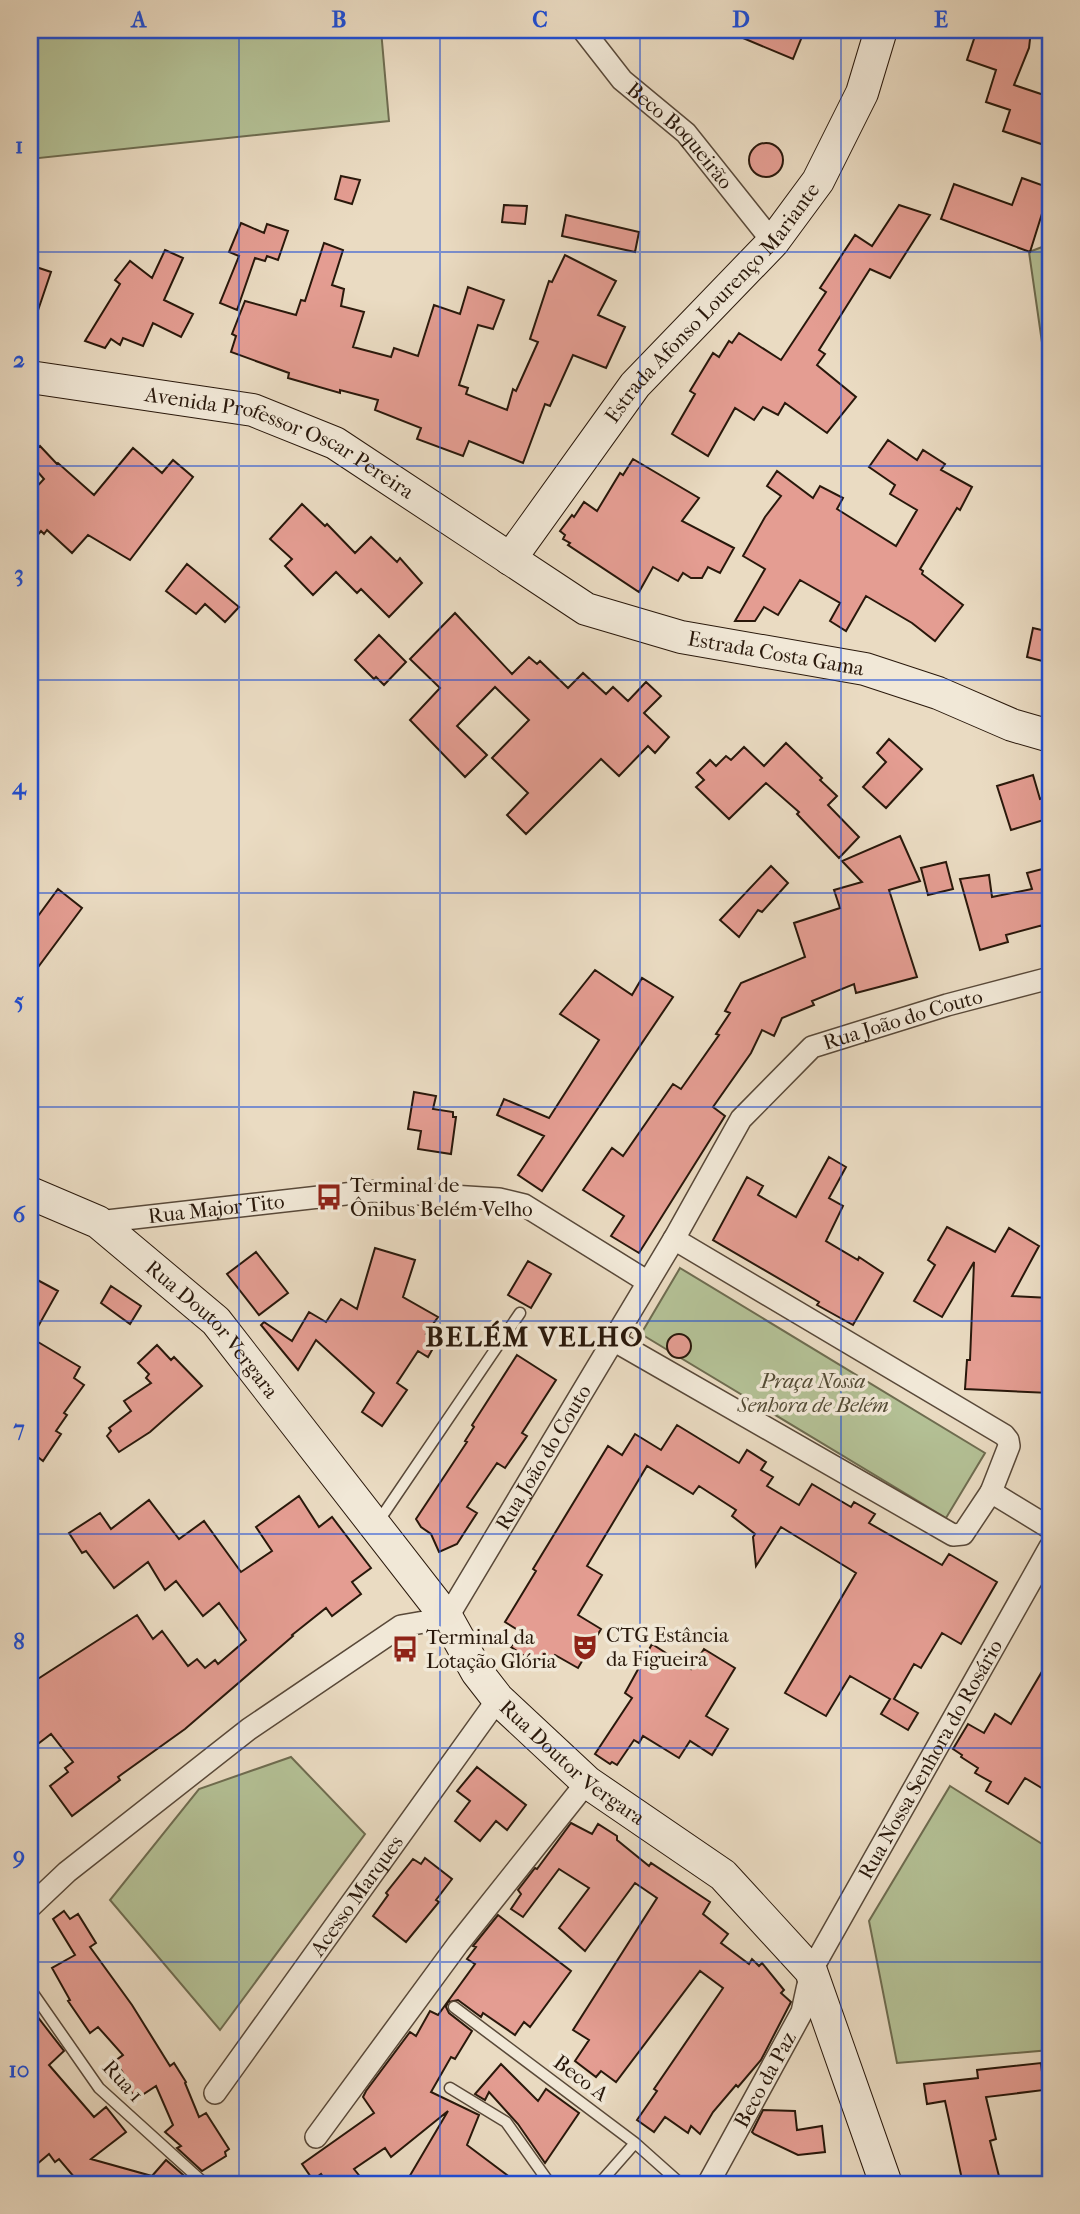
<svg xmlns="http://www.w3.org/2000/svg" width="1080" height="2214" font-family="'IM FELL French Canon',serif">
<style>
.green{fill:#b4c196;stroke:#6e6c50;stroke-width:2}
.building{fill:#e49d92;stroke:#29180b;stroke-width:2}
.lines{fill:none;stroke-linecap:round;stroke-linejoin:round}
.lane-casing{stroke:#594939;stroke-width:13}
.street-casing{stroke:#594939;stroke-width:24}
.secondary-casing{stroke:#29180b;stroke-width:34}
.lane{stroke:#f1e8d7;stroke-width:10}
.street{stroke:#f1e8d7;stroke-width:21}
.secondary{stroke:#f1e8d7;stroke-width:32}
.grid{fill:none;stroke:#1d4ed8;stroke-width:2;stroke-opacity:0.55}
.labels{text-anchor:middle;stroke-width:7;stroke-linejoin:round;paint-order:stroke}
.street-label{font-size:21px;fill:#29180b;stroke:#f1e8d7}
.poi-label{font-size:21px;fill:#29180b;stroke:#f1e8d7;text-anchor:start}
.park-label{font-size:21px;font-style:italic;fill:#534b35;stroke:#f1e8d7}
.district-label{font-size:28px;font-weight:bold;letter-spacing:2px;fill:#29180b;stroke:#f1e8d7}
.neatline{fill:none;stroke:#1d4ed8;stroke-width:2.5}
.grid-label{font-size:23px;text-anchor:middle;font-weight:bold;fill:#1d4ed8}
</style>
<rect width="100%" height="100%" fill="#eadbc2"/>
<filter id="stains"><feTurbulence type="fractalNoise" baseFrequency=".00286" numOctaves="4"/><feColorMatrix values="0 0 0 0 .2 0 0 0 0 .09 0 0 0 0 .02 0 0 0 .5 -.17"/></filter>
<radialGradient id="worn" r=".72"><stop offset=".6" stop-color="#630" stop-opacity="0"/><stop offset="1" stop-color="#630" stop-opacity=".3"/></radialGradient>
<path class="green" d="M30,30h351l8,91 -359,38z
M1050,244v154l-21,-146z
M680,1268l305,185 -39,65 -305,-184z
M291,1757l74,77 -145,196 -110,-130 89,-111z
M950,1786l100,63v201l-153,13 -28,-142z"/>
<path class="building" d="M724,30h68l11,4 -10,25z
M977,30h54l-2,18 -15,37 36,12v50l-47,-16 7,-21 -24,-8 10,-32 -29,-10z
M749 160a17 17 0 1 1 34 0a17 17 0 1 1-34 0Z
M341,176l19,4 -8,24 -17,-5z
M1022,178l28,10 -20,64 -89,-33 13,-35 58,21z
M504,205l23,1 -2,18 -23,-2z
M899,205l31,10 -40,63 -20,-9 -51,81 6,4 -8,11 39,32 -29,36 -42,-30 -7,12 -15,-8 -9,13 -19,-12 -27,48 -36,-22 23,-40 -5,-3 23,-38 6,4 10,-16 3,2 7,-10 42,27 45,-68 -6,-4 35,-53 17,11z
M566,215l73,17 -4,20 -73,-16z
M241,223l23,10 3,-9 21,7 -10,29 -11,-4 -2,5 -10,-3 -18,52 -17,-7 19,-47 -10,-4z
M324,243l19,7 -11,35 12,4 -3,17 23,6 -11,35 38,10 3,-9 24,8 16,-51 26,9 8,-27 36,13 -11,29 -15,-4 -19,60 9,3 -2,6 41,16 6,-21 3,2 22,-49 -8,-3 19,-58 3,1 13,-27 51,26 -18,34 27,12 -19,41 -33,-13 -23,51 -5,-2 -22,59 -54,-22 -6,15 -46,-17 4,-11 -46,-18 3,-10 -38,-10v3l-52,-15 1,-5 -58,-21 5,-16 -4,-2 13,-33 51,14 5,-15 4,1z
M165,250l18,8 -19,42 29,14 -12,23 -28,-14 -10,23 -20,-8 -3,7 -9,-6 -6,9 -20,-7 35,-57 -5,-4 15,-19 22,17z
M30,265l21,7 -18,53h-3z
M888,440l29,20 6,-10 22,14 -4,6 31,17 -12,23 -3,-2 -37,61 3,2 -1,3 41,31 -28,36 -23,-18 -46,-27 -20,35 -16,-10 10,-18 -40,-23 -22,35 -14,-8 -9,14h-20l30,-52 -22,-13 22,-39 16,-21 -14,-10 10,-15 36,27 7,-12 23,12 -6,11 59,37 21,-36 -27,-16 5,-9 -26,-18z
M40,446l17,18 1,-1 36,32 39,-47 29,25 11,-13 20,17 -63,83 -42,-25 -16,18 -25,-23 -3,4 -3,-3 -11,13v-50l14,-15 -14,-16v-8z
M633,459l66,39 -17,23 52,27 -14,25 -12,-6 -6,11h-11l-8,-5 -5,8 -25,-14 -14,25 -71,-47 2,-2 -7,-4 2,-4 -5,-4 12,-16 2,2 10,-15 13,9 23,-38 3,2z
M302,504l23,22 2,-2 28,29 16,-16 26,25 3,-4 22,25 -33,34 -28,-28 -4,4 -21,-21 -23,23 -28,-29 7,-7 -22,-20z
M187,564l52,43 -14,15 -20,-18 -9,10 -30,-23z
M455,613l57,61 17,-17 8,7 3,-3 28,27 15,-15 23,21 7,-7 15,14 18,-19 15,14 -17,17 25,24 -14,16 -7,-7 -29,30 -18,-17 -75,75 -19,-19 21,-22 -36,-35 37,-38 -34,-33 -38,39 30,29 -22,22 -55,-57 30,-32 -30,-29z
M1033,628l17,4v31l-23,-6z
M379,635l27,27 -22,23 -8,-8 -2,2 -19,-19z
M889,739l33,30 -36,39 -23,-21 23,-25 -9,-9z
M786,743l36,35 -2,2 17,16 -9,9 31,32 -20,21 -42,-44 2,-2 -33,-29 -37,36 -33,-32 8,-7 -7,-7 13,-13 6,6 10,-10 5,4 13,-13 20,19z
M1033,775l7,24 10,-3v22l-39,12 -14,-44z
M900,836l20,45 -31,9 28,87 -61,16 -2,-9 -42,17 2,4 -32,13 -8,18 -12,-6 -11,23 -38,54 12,9 -86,137 -28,-17 13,-20 -41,-26 29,-42 11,8 50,-72 8,5 38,-54 -3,-1 14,-21 -5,-2 16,-28 64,-26 -11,-34 46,-15 -6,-18 28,-8 -20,-21z
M946,862l7,27 -25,6 -7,-27z
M771,866l17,17 -26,29 -4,-2 -19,27 -19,-17z
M1050,867v67l-4,1 -4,-13 1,3 -37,10 2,7 -28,8 -20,-71 29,-4 3,22 40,-8 -5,-16z
M58,889l24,19 -52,70v-51z
M595,970l37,25 10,-17 31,19 -131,194 -24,-16 26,-39 -47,-21 7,-16 45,19 50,-78 -39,-26z
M414,1092l22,4 -3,13 20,3v5h3l-5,37 -33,-5 3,-18 -13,-2z
M829,1157l17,10 -17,31 14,8 -17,35 32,19 1,-3 24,16 -30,52 -36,-20 2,-3 -106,-62 34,-63 16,9 -5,9 38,22z
M947,1227l48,25 14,-24 30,18 -27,50 38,2v95l-85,-4 2,-29h3l4,-98 -32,55 -28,-16 21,-36 -7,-5z
M375,1248l40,12 -12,37 35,20 -12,17 11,7 -9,16 -10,-6 -21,32 10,7 -25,36 -20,-14 12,-19 -58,-53 -18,30 -37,-45 3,-3 28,19 17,-29 17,10 15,-23 16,10z
M256,1252l32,41 -29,22 -32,-41z
M528,1261l23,13 -20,34 -23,-13z
M30,1276l28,15 -28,50z
M111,1286l30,20 -11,18 -29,-21z
M667 1346a12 12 0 1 1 24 0a12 12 0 1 1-24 0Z
M38,1342l42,25 -6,11 10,7 -20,28 3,2 -11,16 5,3 -18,27 -13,-10v-96z
M157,1345l14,15 3,-3 28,29 -52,46 -31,20 -12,-16 4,-5 -2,-3 22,-17 -7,-10 27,-18 -5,-5 3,-4 -11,-11z
M517,1355l39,25 -34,53 5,3 -22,32 -8,-5 -30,44 10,6 -20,31 -18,8 -8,-18 -10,-7 -5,-8 51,-77 -2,-1 9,-14 -2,-2z
M677,1425l62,38 8,-13 19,12 -5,8 12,7 -6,9 32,19 13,-21 39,23 3,-5 21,12 -6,9 73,42 7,-11 48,28 -36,62 -19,-11 -21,35 -7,-4 -20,35 24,14 -10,17 -27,-16 9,-15 -40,-23 -24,40 -41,-23 71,-120 -75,-46 -25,39 -3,-29 2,-3 -23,-18 4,-6 -37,-24 -6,8 -46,-28 -60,100 15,9 -24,40 23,14 -23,39 -23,-13 -3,4 -7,-5 -7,11 -27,-18 10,-15 -16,-10 31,-51 -3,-2 75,-123 14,9 13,-21 26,16z
M299,1496l20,31 13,-10 39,51 -19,14 9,12 -29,22 -6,-8 -34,27 1,1 -108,93 -67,48 2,3 -48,36 -22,-30 18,-14 -3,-4 8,-6 -22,-28 -21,16v-66l107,-69 16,24 9,-8 26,35 9,-7 8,9 10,-8 3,4 28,-24 -27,-37 -16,13 -27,-35 -11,9 -17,-28 -34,26 -28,-37 -4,2 -13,-20 31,-20 11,16 38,-29 30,39 25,-18 37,51 31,-21 -16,-24z
M652,1644l39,25 13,-20 31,19 -29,48 22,13 -16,26 -22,-14 -11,17 -36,-22 -4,7 -5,-3 -17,25 -5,-3 -2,2 -15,-10 37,-56 -7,-5z
M1050,1658v135l-25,-15 -17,26 -22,-13 5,-9 -16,-9 3,-5 -17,-11 1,-2 -9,-6 15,-25 16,9 11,-19 16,10z
M477,1767l49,38 -19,25 -11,-9 -16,20 -25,-20 15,-20 -13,-10z
M571,1823l21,11 6,-10 19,12v4l32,26 2,-3 59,39 -7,12 25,20 -7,9 28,21 3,-5 7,7 3,-3 22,27 -3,3 10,9 -30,58 -23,27 -2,-2 -23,27 -13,22 -9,-8 -3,7 -23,-16 -11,15 -17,-12 20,-29 -3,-2 69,-101 -23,-17 -84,111 -15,-11 -5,6 -21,-16 14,-21 -16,-10 84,-132 -22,-15 -50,68 -26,-23 30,-40 -30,-19 -36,48 -12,-8 10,-15 -3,-4 17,-22 2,1z
M425,1858l27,21 -16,21 3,2 -33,40 -33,-26 15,-21 -2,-2 27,-34 8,5z
M64,1911l6,8 8,-5 18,29 -6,4 42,58 38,61 4,-3 12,19 -1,1 14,34 7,-4 23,36 -4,3 1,4 -24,15 -25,-23 4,-2 -16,-14 8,-7 -17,-39 -20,13 -16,-24 3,-2 -8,-12 8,-6 -25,-28 -8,6 -22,-32 2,-1 -18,-32 23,-13 -22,-36z
M498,1915l73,56 -41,56 -6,-5 -9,13 -32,-22 -2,4 -23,-17 -10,2 -2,5 3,6 23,18 -17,28 -4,-2 -20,35 48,23 -12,30 52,39h-114l43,-73 -57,46 -6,-9 -31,21 12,15h-38l-7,-10 -8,6 -11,-16 72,-51 -11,-16 3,-6 44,-59 6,4 14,-25 8,4 37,-51 -8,-5 9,-12 -3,-1z
M30,2007l34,44 -15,14 45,52 12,-10 20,25 -35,27 61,17 14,-16 23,20 -7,4h-102l-21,-25 -4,3 -6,-8 -19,16z
M1041,2063l3,27 -58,7 10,42 -6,2 11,43h-38l-18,-83 -18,3 -3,-20 54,-6 -1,-8z
M501,2064l37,37 8,-12 33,24 -34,50 -27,-39 -29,-32 -4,8 -10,-6z
M763,2110l32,1 2,19 25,-4 3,26 -27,3 -44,-21 -2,-2z"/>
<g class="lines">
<g class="lane-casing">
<path id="lane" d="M378,1522l142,-209
M30,1989l69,99 106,96
M454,2007l181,136 46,41
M450,2088l56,34 44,62
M599,2184l36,-41"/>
</g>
<g class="street-casing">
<g id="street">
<path id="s1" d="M583,30l39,50 64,53 87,109"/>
<path id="s2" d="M98,1222l274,-31 127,8 25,6 124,77"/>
<path d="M674,1239l330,196 4,5 1,6 -18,46 59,36"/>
<path d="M613,1340l340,195 10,-1 28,-42"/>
<path id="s3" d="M30,1907l37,-35 182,-143 152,-103 46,-8 227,-379 67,-120 71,-72 135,-42 103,-27"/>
<path id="s4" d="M215,2093l283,-394"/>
<path d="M316,2137l142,-193 129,-162"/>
<path id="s5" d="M708,2184l94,-172 9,-41 239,-424"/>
</g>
</g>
<g class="secondary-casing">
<g id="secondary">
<path id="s6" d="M30,377l223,33 82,33 251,166 95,28 184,32 73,24 74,32 38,11"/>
<path id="s7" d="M510,559l125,-174 138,-143 45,-61 44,-88 19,-63"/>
<path id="s8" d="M30,1193l68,29 118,99 231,297 30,54 21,27 89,83 136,93 88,96 75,213"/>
</g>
</g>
<use href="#lane" class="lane"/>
<use href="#street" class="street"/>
<use href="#secondary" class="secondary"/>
</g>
<path class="grid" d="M239,30v2154M440,30v2154M640,30v2154M841,30v2154M30,252h1020M30,466h1020M30,680h1020M30,893h1020M30,1107h1020M30,1321h1020M30,1534h1020M30,1748h1020M30,1962h1020"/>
<defs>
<g id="bus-bare" transform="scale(2.1)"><path d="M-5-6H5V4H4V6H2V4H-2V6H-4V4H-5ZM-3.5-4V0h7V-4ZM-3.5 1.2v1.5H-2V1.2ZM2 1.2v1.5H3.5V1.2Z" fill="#8f2418" stroke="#f1e8d7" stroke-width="2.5" paint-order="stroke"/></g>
<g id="theatre-bare" transform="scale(2.1)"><path d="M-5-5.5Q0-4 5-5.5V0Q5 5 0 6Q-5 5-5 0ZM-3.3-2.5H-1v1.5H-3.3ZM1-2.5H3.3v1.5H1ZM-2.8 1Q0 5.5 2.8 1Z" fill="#8f2418" stroke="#f1e8d7" stroke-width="2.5" paint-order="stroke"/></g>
</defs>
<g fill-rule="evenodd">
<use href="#bus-bare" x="329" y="1197"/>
<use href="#theatre-bare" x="585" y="1647"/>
<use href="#bus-bare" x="405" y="1649"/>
</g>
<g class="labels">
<g class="street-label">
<text dy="7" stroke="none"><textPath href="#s1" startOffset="144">Beco Boqueirão</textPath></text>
<text dy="7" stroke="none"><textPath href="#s7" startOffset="327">Estrada Afonso Lourenço Mariante</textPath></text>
<text dy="7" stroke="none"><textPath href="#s6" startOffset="261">Avenida Professor Oscar Pereira</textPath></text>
<text dy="7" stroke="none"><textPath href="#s6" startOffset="810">Estrada Costa Gama</textPath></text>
<text dy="7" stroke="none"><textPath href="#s3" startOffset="1288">Rua João do Couto</textPath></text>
<text dy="7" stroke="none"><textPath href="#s2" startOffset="119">Rua Major Tito</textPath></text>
<text dy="7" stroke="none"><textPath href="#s8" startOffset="231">Rua Doutor Vergara</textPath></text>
<text dy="7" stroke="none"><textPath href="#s3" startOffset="700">Rua João do Couto</textPath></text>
<text dy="7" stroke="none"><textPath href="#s5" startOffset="481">Rua Nossa Senhora do Rosário</textPath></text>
<text dy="7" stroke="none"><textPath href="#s8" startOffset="798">Rua Doutor Vergara</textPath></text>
<text dy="7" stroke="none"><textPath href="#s4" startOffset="243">Acesso Marques</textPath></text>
<text transform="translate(581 2078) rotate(37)" y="7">Beco A</text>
<text dy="7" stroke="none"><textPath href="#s5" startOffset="119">Beco da Paz</textPath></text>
<text transform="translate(123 2081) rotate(47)" y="7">Rua 1</text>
</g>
<g class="poi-label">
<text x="350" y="1192">Terminal de<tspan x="350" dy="24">Ônibus Belém Velho</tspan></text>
<text x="606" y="1642">CTG Estância<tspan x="606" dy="24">da Figueira</tspan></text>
<text x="426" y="1644">Terminal da<tspan x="426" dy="24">Lotação Glória</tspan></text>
</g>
<g class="park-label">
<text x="813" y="1388">Praça Nossa<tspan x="813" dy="24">Senhora de Belém</tspan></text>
</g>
<g class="district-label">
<text x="535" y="1346">BELÉM VELHO</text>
</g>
</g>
<rect width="1080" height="2214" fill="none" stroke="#eadbc2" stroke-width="77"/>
<rect x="38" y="38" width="1004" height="2138" class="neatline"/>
<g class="grid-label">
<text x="139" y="27">A</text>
<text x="339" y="27">B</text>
<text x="540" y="27">C</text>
<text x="741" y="27">D</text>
<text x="941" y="27">E</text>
<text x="19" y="153">1</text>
<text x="19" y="367">2</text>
<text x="19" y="581">3</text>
<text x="19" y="794">4</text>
<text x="19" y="1008">5</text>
<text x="19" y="1222">6</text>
<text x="19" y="1436">7</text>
<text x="19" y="1649">8</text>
<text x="19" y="1863">9</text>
<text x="19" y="2077">10</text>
</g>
<rect width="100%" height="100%" filter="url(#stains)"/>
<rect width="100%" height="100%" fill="url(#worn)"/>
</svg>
